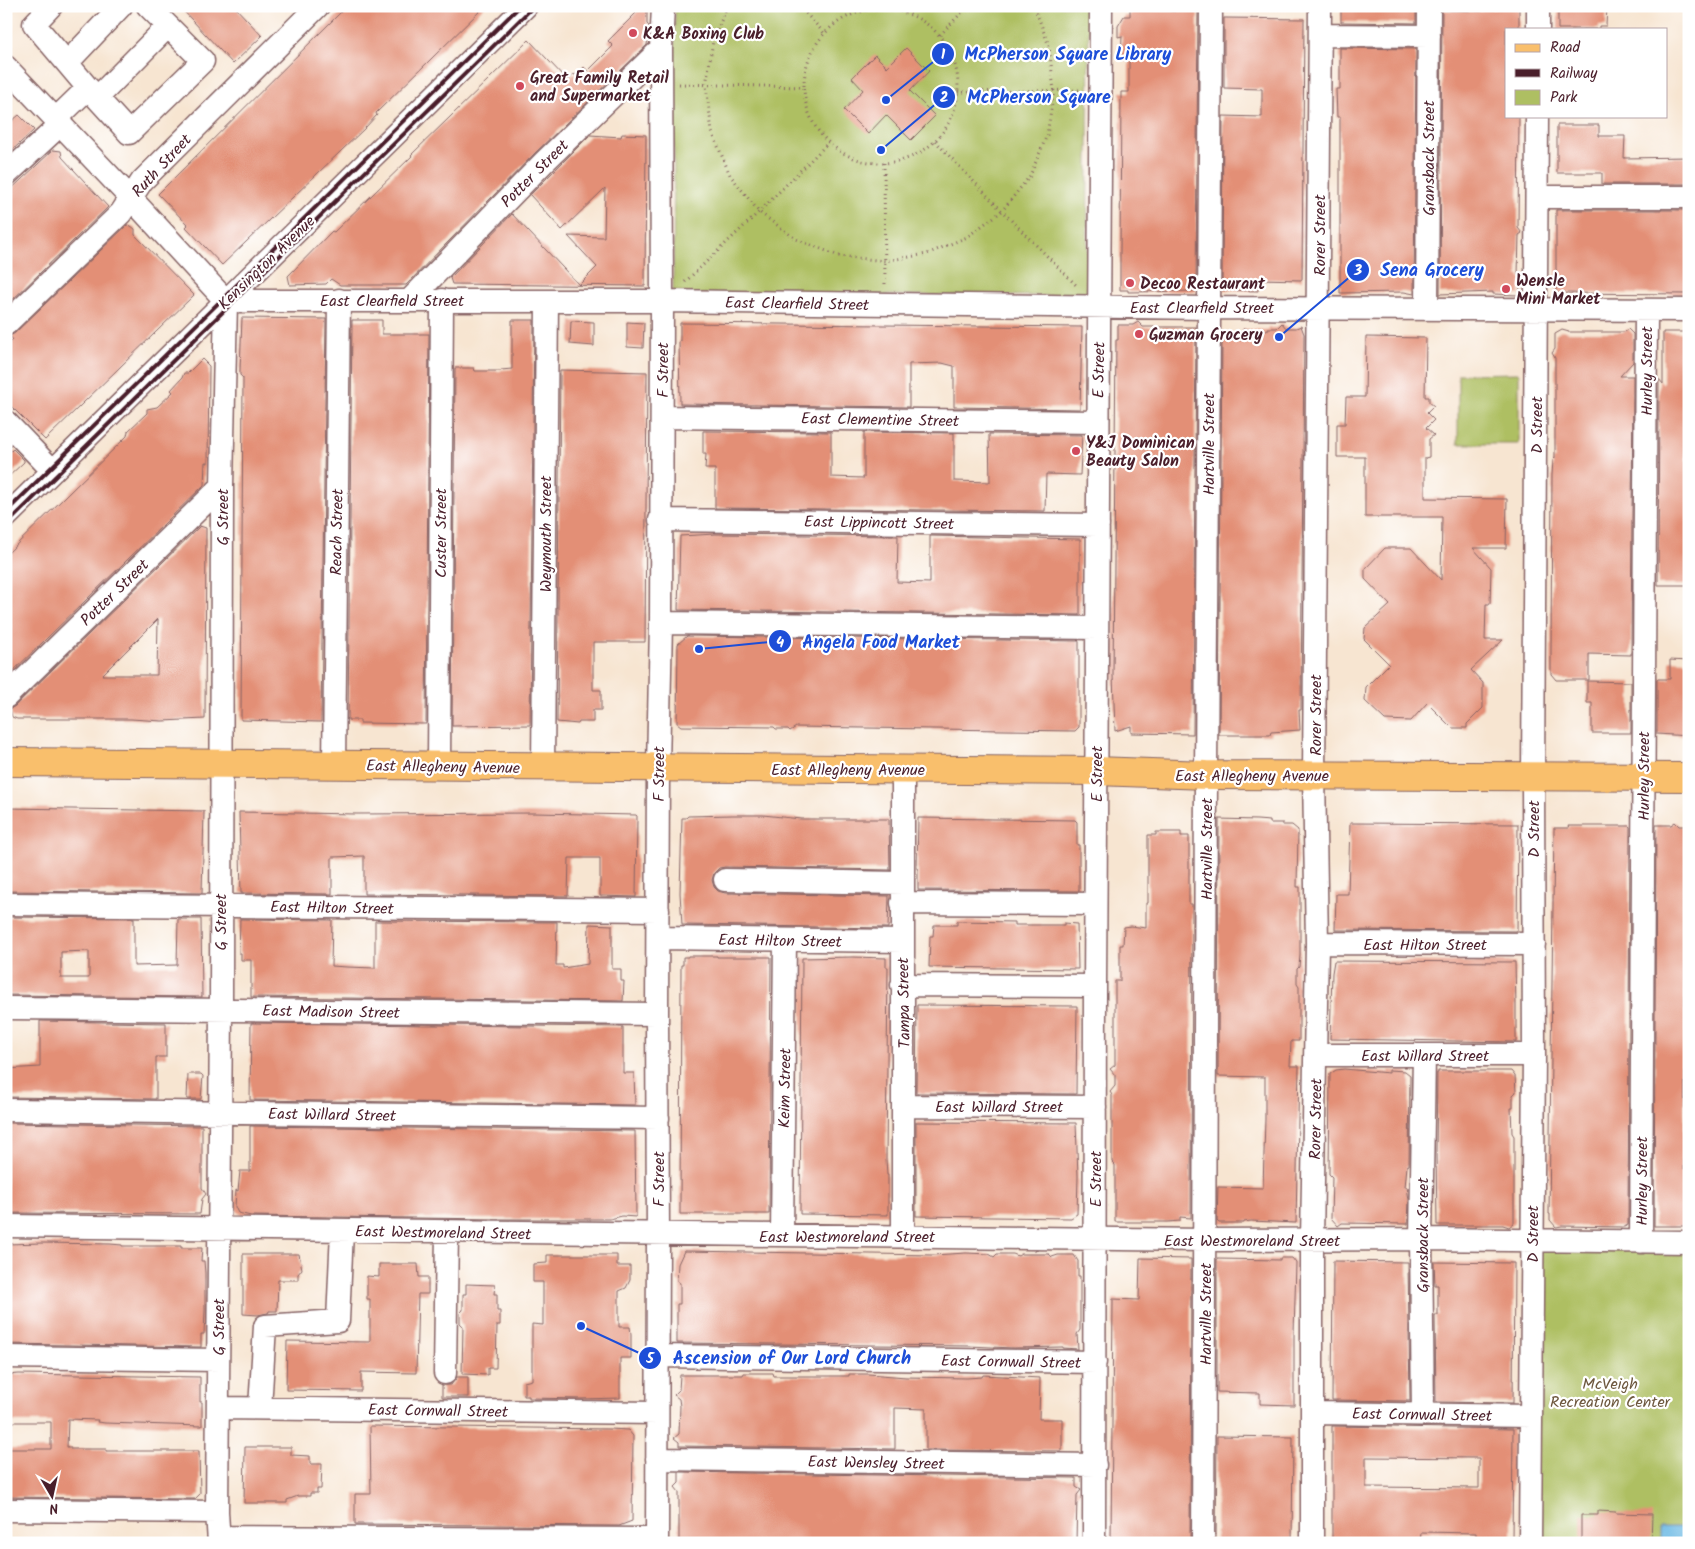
<svg xmlns="http://www.w3.org/2000/svg" width="1695" height="1549" font-family="Kalam,sans-serif">
<style>
.green{fill:#aebf62;stroke:#7c6f46}
.water{fill:#68b7e3;stroke:#596b87}
.building{fill:#e38f76;fill-rule:evenodd}
.lines{fill:none;stroke-linecap:round;stroke-linejoin:round}
.minor-casing{stroke:#876465;stroke-width:25}
.major-casing{stroke:#876465;stroke-width:30}
.path{stroke:#876465;stroke-width:3;stroke-dasharray:1 4;stroke-linecap:butt}
.minor{stroke:#fff;stroke-width:22}
.major{stroke:#f9bf6c;stroke-width:28}
.rail{stroke:#4a1f2b;stroke-width:4}
.poi-dot{fill:#d1495b;stroke:#fff;stroke-width:2}
.labels{text-anchor:middle;stroke-width:4.5;stroke-linejoin:round;paint-order:stroke}
.poi-label{font-size:16px;font-weight:bold;fill:#4a1f2b;stroke:#fff;text-anchor:start}
.street-label{font-size:16px;fill:#4a1f2b;stroke:#fff}
.park-label{font-size:16px;fill:#6d573e;stroke:#fff}
.leader{fill:none;stroke:#1d4ed8;stroke-width:2}
.callout-dot{fill:#1d4ed8;stroke:#fff;stroke-width:2}
.mark-label{font-size:15px;text-anchor:middle;font-weight:bold;fill:#fff}
.callout-label{font-size:18px;text-anchor:middle;font-weight:bold;fill:#1d4ed8;stroke:#fff;stroke-width:4.5;stroke-linejoin:round;paint-order:stroke}
</style>
<rect width="100%" height="100%" fill="#fff"/>
<filter id="ink" filterUnits="userSpaceOnUse"><feTurbulence type="fractalNoise" baseFrequency=".02" numOctaves="2"/><feDisplacementMap in="SourceGraphic" scale="10" xChannelSelector="R" yChannelSelector="G"/><feConvolveMatrix kernelMatrix="1 2 1 2 8 2 1 2 1" color-interpolation-filters="sRGB"/></filter>
<filter id="wash" filterUnits="userSpaceOnUse"><feTurbulence type="fractalNoise" baseFrequency=".0096" numOctaves="4" result="noise"/><feDisplacementMap in="SourceGraphic" scale="20" xChannelSelector="R" yChannelSelector="G"/><feGaussianBlur stdDeviation="1.12" result="paint"/><feColorMatrix in="noise" values="0 0 0 0 0 0 0 0 0 0 0 0 0 0 0 0 0 1.4 0 .05"/><feComposite in="paint" operator="in"/></filter>
<g filter="url(#wash)">
<rect width="100%" height="100%" fill="#f7e5d1"/>
<path class="green" d="M675,6h414l-2,290 -414,-2z
M1519,373v71h-61v-70z
M1532,1241l157,2v300h-159z"/>
<path class="water" d="M1660,1527h29v16h-29z"/>
<g id="blocks">
<path class="building" d="M179,6h55l28,30 -29,28z
M347,6h138l-109,107 1,2 -12,13 -143,137 -36,-38 2,-2 -30,-31z
M643,6h4v18l2,2 -2,19 -112,108 -129,132h-66l-9,-6 -5,5 -36,1 -2,-9 44,-45 2,1 78,-76 -1,-1 118,-115 38,40 6,-6 2,1 9,-8 4,4 25,-25 -5,-5z
M1175,6h23l-2,285 -68,1v-2h-8v-35l1,-163h8v-33h-8l1,-23 -4,1v-11l6,-10h6v-9h18v3l27,1z
M1341,6h75v17l-75,-1z
M1496,6h23v23h-13v87h13l-1,112 4,5 -3,2 -1,40 5,5 -3,3v11l-2,1 -25,-1v-2l-53,2 2,-284 40,1v-2h15z
M1558,6h49l-1,20h-7v3h-41z
M1224,18l80,1 -2,261 -44,-1v12l-36,-1 1,-174 39,1v-28l-38,-1z
M906,48l23,23 -19,20 25,25 -24,24 -25,-25 -18,19 -24,-24 19,-20 -11,-12 23,-23 12,12z
M1340,48l76,1 -2,245 -10,-2 -64,1v-176h-3l-1,-28h4z
M19,115l15,15 -28,26v-30z
M1557,125h42v11h26l-1,22 65,-1v27h-87v-11h-45z
M622,134l24,1 -1,151 -193,-2 -2,-6 62,-64 67,71 18,-18 -29,-31 36,1 1,-49 -43,42 -32,-35 60,-60 31,2z
M53,150l8,1 1,6 46,50 -102,99v-112z
M1556,210h133v84l-133,-1z
M127,225l4,1 4,3v6l59,60 -149,145 -39,-39v-54l7,-7 -3,-4 5,-3z
M242,318l84,1 -5,403 -80,-2 2,-342 -3,-3v-5z
M352,320h30v14h47l-3,390 -66,-1v-3h-12z
M512,320h22l-4,405 -78,1 3,-358h19l1,3h26v-1l11,-1z
M571,321l23,1v24l-24,-2z
M627,322l17,1 -1,25 -16,-1z
M1138,322l5,5h53l-3,407 -62,-1v-7l-16,5 -2,-56 3,-335h2v-15h15z
M680,323l402,4 -2,82 -126,-2v-41l-12,-3 -33,1v43l-229,-3 -1,-63h1z
M1282,323l4,5h10l5,-2 3,8 -3,376h-2l1,20 -29,2 -1,3h-51l3,-395h21v-11l25,1v-2h9z
M1628,329l5,5v28l-13,14h13l-2,279 -42,-1v26h-33l-5,-6v-24l1,-175 1,-15 2,-2v-100l-3,-5 3,-4v-15l7,-4 7,2h55z
M1663,332h26v54l-2,47h-1v28h3v124h-31l1,-206 4,5z
M1366,337l60,1 -1,59h4v5l5,4 -7,7 7,7 -8,8 8,7 -5,4v18l-4,1v40l82,1 -1,49h-33l18,20 -1,36h-4l-1,36h18l-32,30 12,13v25l-16,16v4h-15l-25,-25 -16,18 -26,-1 -20,-19 1,-14 23,-23 -25,-25 1,-11 25,-23 -25,-26v-10l20,-21h26l30,32 1,-63h-77v-60h-28v-33h8l1,-27h19z
M202,359l7,7 -1,97 -3,-1 -1,23 -198,193v-123l121,-119 1,-5 19,-18v-4l10,-2 16,-15 -2,-2 11,-12 2,-5h4z
M560,370l87,2 -2,270h-52v48h8v20h-8v12h-14l-1,2 -21,-2z
M703,431l128,1v45l33,1v-46l90,1v48l36,1 -1,-48 93,1 -2,40 -34,-1 -1,37 -330,-3v-39h-10l1,-15h-3z
M13,449l11,11v2l-18,17v-23z
M200,526l6,2 -1,191 -43,2 -31,-2h-114l-5,-2 -2,-8 5,-3zM158,619l-1,56h-55z
M715,534l183,2 -1,46 33,1v-47l150,3v76l-402,-5 2,-74z
M687,636l392,5v86l-4,4 -279,-4 -6,4 -2,-2h-12l-2,-2 -93,-1 -4,-3 1,-79z
M1670,660l19,1v75l-32,-2v-55h13z
M1587,681l44,1v51h-39v-30h-5z
M6,808l198,3 -2,82 -196,-2z
M239,812l118,2 177,-1 102,2 1,1 -1,81 -36,-1v-38h-31l-1,38 -204,-2v-38l-32,1v37l-91,-1z
M733,815h30l38,4h88l1,51 -165,-3 -6,1 -5,5 -2,7 2,7 4,4 7,2 164,3 -1,32 -206,-3 -2,-32 2,-75h4l2,-2z
M918,818l157,2 2,2v23h2v46l-161,-1v-21h-1z
M1219,819l38,1 13,1v2h13v2h9l6,5 -1,57h3v67l-1,13 -2,2v15l2,3v54h-8l-1,25h9l-3,157 -45,-2 -7,1v1h-25l-2,-2 1,-34 45,1 2,-69v-42l-47,-1z
M1675,822l4,4h10v43h-3v18l-2,282h5v57h-35l2,-401h15z
M1350,823l168,1 -1,107 -182,-1 1,-36h12z
M1568,826h61l1,1 -2,398 -4,2 -62,-1 -6,1 -6,-7v-6h-1l5,-386h15z
M1156,832h25v4h8v68h3l-1,314 -11,-1v4l-12,1h-53v-57l-3,-3v-67l-2,-3 5,-6v-11l-5,-6 5,-4v-84h5v-36h3l1,-18 7,-1 15,2v-25h2v-68h8z
M6,917l128,1v48l43,-1 1,-46h23l1,78 -195,-2zM89,951v27h-28v-26z
M240,919l92,1 -1,46 16,1 28,1v-47l182,1 -1,43h7v3l25,-4 1,-40 23,1v44h9v12h3l-1,20 -372,-4v-37h-10v-7h-2z
M957,921l58,1v3h49v-2l13,1 1,45 -149,-2 1,-31h3l1,-11h23z
M688,956h29v1h54l-2,257h-89l1,-249h2v-8h5z
M853,957l33,1v9h2l-2,192 1,16h1v40l-88,-1 2,-256z
M1334,961l181,1 1,44v36l-186,-3 2,-66z
M917,1005l160,1 -1,88 -160,-1z
M40,1021l126,2v34h-10v42l-150,-2v-28l34,-2z
M251,1023l372,4v46h11l1,32 -385,-5z
M1344,1069l45,4v-3l16,1 5,4 -1,90 -2,1 -2,21h2l2,13 -1,24 -66,-1 -4,3 -7,-8 1,-41 -3,-3 1,-100 6,-4z
M1438,1071h73l4,5 1,16 -3,3v13h-2l1,25 2,3v87l-5,4 -6,-2h-66l-1,-73 1,-79h1z
M188,1074h13l2,2 -2,23h-14z
M916,1122l160,1 2,53 -1,38 -6,4 -155,-2z
M6,1123l196,3v62l4,6 -4,5 -2,15 -194,-1z
M250,1126l385,5 1,86 -14,-1 -12,3h-111l-248,-3 -13,-3 -3,-6 1,-17 2,1 2,-20h10z
M42,1243l68,1 12,1v1h59v2h21l-1,13h3l1,12v37l-1,24h-3v13l-195,-3v-100z
M684,1251l249,4 33,-2 23,1 5,3 3,-3h16l5,2 3,-2h28l3,3 6,-2h16l4,6v15h2v54l-3,4 1,15 -15,-1v-1l-50,1 -44,-2 -292,-3v-39h3v-21l-3,-2 1,-17z
M243,1254h56l3,15 -4,5v6h-20l-1,31h-8l-1,2 -10,2 -15,-1z
M547,1255h70v11h13v14l-4,8 -7,3v36h11l1,7v24h-11v40l-39,1 -52,-1v-2h-5v-14l8,-2v-56l11,1v-43h-10v-18l14,-1z
M1140,1258l51,1 -1,284h-79l2,-244 26,1z
M1280,1258h12l4,5 -2,70v72l-34,-1v-11l-43,-1v-133l63,1z
M1333,1261l75,1 2,139 -78,-1z
M1434,1262l80,1 -1,140 -77,-1 -1,-87h3v-30h-3z
M379,1264h39l1,13h9v17h-10l-2,79 -55,-1v19l-75,-1 1,-49 83,1v-43h-3v-23l12,1z
M466,1284l29,1 -1,9h3v17h3v14h-3l-1,43h-8v7l-26,-1 1,-48 -3,-3v-10l3,-3v-16h3z
M744,1373h29l1,3h75v-2h19l38,3 61,1 15,-1 1,-2 57,3 -1,41h23v32l-136,-1v-41l-31,-1v41l-216,-3v-4l-5,-4 5,-4 1,-28 -1,-7 -5,-4 5,-5 1,-15h63z
M19,1374l181,3v25h2v24l-97,-3 -8,-1 1,-2 -30,-1 -1,28h3v2h36v2h93l1,43 -5,5 -189,-2 1,-48h44v-27h-45v-47z
M457,1377h11v20h-26v-12h9z
M370,1426l240,3 18,1 5,6 -1,85 -13,5 -264,-2v-30h16z
M1332,1426l181,3 -1,114h-36v-10l-55,-1 -1,11h-88zM1366,1457l113,1v30l-113,-1z
M1217,1436l76,1 -1,106h-76z
M245,1447h46v8l19,1v8h12l-1,25h-4v4h-7v3h-12l-11,4v3h-43z
M679,1472l397,6v9l5,3 -4,5 -1,48h-397v-51l-4,-5 4,-4z
M1598,1511l18,1v1l36,1 -1,29h-70v-28h17z"/>
</g>
</g>
<g filter="url(#ink)">
<use href="#blocks" fill-opacity="0" stroke="#876465" stroke-width="1"/>
<g class="lines">
<g class="minor-casing">
<path id="minor" d="M51,6l-17,18 54,64 41,45 74,-72 -55,-55
M1538,29v-23
M1320,35l109,1
M67,63l54,-57
M6,67l134,141 86,93h436l546,7 481,2
M97,98l71,-72
M56,119l32,-31
M6,175l55,-51
M1537,197h152
M409,301l135,-139 117,-113
M1427,309l2,-303
M6,324l115,-111 21,-32 176,-175
M662,417l435,5
M6,422l47,49
M6,517l520,-511
M660,520l438,5
M661,623l436,5
M6,697l216,-211
M334,765l5,-465
M439,765l3,-465
M543,767l4,-466
M725,880l177,3
M902,903l193,1
M6,904l652,6
M658,938l244,3
M1317,943l217,1
M902,985l193,1
M6,1008l651,6
M1316,1055h218
M904,1106l191,1
M6,1110l652,8
M6,1226l1199,14 216,-1 268,3
M782,1235l3,-295
M903,1236v-467
M1641,1242l5,-932
M657,1356l438,6
M6,1357l212,3
M445,1373l2,-141
M219,1408l438,5
M260,1408l5,-82 73,-5 4,-90
M1314,1413l217,3
M1423,1414l-2,-175 3,-184
M657,1459l438,6
M6,1510l211,2
M219,1537l427,2 2,4
M219,1543l-2,-31 4,-502 1,-524 4,-185
M657,1543l1,-309 -1,-220 1,-247 3,-144 1,-322 -1,-252 2,-43
M1094,1543l1,-557 6,-980
M1203,1543l3,-768 5,-769
M1312,1543v-303l5,-297 -3,-168 6,-769
M1530,1543l4,-488 -1,-279 4,-660"/>
</g>
<g class="major-casing">
<path id="major" d="M6,762l1090,9 110,4 483,2"/>
</g>
<path class="path" d="M727,6l-14,35 -7,44 6,47 18,43 29,37 37,27 43,17 46,5 42,-7 40,-17 35,-26 28,-35 17,-41 7,-44 -5,-45 -15,-40
M799,6l25,27
M804 86a77 77 0 1 1 154 0a77 77 0 1 1-154 0Z
M940,35l28,-29
M679,84l124,3
M958,92l124,-2
M935,141l67,70 76,76
M884,163l1,122
M685,282l74,-70 69,-69"/>
<use href="#minor" class="minor"/>
<use href="#major" class="major"/>
<path class="rail" d="M6,512l514,-506
M6,525l528,-519"/>
</g>
</g>
<g class="poi-dot">
<circle cx="633" cy="33" r="5"/>
<circle cx="520" cy="86" r="5"/>
<circle cx="1130" cy="283" r="5"/>
<circle cx="1506" cy="289" r="5"/>
<circle cx="1139" cy="334" r="5"/>
<circle cx="1076" cy="451" r="5"/>
</g>
<g class="labels">
<g class="poi-label">
<text x="643" y="39">K&amp;A Boxing Club</text>
<text x="530" y="83">Great Family Retail<tspan x="530" dy="18">and Supermarket</tspan></text>
<text x="1516" y="286">Wensle<tspan x="1516" dy="18">Mini Market</tspan></text>
<text x="1140" y="289">Decoo Restaurant</text>
<text x="1149" y="340">Guzman Grocery</text>
<text x="1086" y="448">Y&amp;J Dominican<tspan x="1086" dy="18">Beauty Salon</tspan></text>
</g>
<g class="street-label">
<text transform="translate(1428 158) rotate(-90)" y="6">Gransback Street</text>
<text transform="translate(161 165) rotate(-47)" y="6">Ruth Street</text>
<text transform="translate(534 173) rotate(-45)" y="6">Potter Street</text>
<text transform="translate(1319 235) rotate(-90)" y="6">Rorer Street</text>
<text transform="translate(266 262) rotate(-44)" y="6">Kensington Avenue</text>
<text x="392" y="306">East Clearfield Street</text>
<text transform="translate(797 303) rotate(1)" y="6">East Clearfield Street</text>
<text x="1202" y="313">East Clearfield Street</text>
<text transform="translate(662 370) rotate(-90)" y="6">F Street</text>
<text transform="translate(1098 370) rotate(-89)" y="6">E Street</text>
<text transform="translate(1646 371) rotate(-90)" y="6">Hurley Street</text>
<text transform="translate(880 419) rotate(1)" y="6">East Clementine Street</text>
<text transform="translate(1536 425) rotate(-90)" y="6">D Street</text>
<text transform="translate(1208 444) rotate(-90)" y="6">Hartville Street</text>
<text transform="translate(222 517) rotate(-90)" y="6">G Street</text>
<text transform="translate(879 522) rotate(1)" y="6">East Lippincott Street</text>
<text transform="translate(336 532) rotate(-89)" y="6">Reach Street</text>
<text transform="translate(440 533) rotate(-90)" y="6">Custer Street</text>
<text transform="translate(545 534) rotate(-90)" y="6">Weymouth Street</text>
<text transform="translate(114 592) rotate(-44)" y="6">Potter Street</text>
<text transform="translate(1315 715) rotate(-90)" y="6">Rorer Street</text>
<text transform="translate(443 766) rotate(1)" y="6">East Allegheny Avenue</text>
<text x="848" y="775">East Allegheny Avenue</text>
<text transform="translate(658 774) rotate(-90)" y="6">F Street</text>
<text transform="translate(1096 774) rotate(-90)" y="6">E Street</text>
<text x="1252" y="781">East Allegheny Avenue</text>
<text transform="translate(1643 776) rotate(-90)" y="6">Hurley Street</text>
<text transform="translate(1533 829) rotate(-90)" y="6">D Street</text>
<text transform="translate(1206 849) rotate(-90)" y="6">Hartville Street</text>
<text transform="translate(332 907) rotate(1)" y="6">East Hilton Street</text>
<text transform="translate(220 922) rotate(-90)" y="6">G Street</text>
<text transform="translate(780 940) rotate(1)" y="6">East Hilton Street</text>
<text x="1425" y="950">East Hilton Street</text>
<text transform="translate(903 1003) rotate(-91)" y="6">Tampa Street</text>
<text transform="translate(331 1011) rotate(1)" y="6">East Madison Street</text>
<text x="1425" y="1061">East Willard Street</text>
<text transform="translate(784 1088) rotate(-89)" y="6">Keim Street</text>
<text x="999" y="1112">East Willard Street</text>
<text transform="translate(332 1114) rotate(1)" y="6">East Willard Street</text>
<text transform="translate(1315 1119) rotate(-89)" y="6">Rorer Street</text>
<text transform="translate(658 1179) rotate(-90)" y="6">F Street</text>
<text transform="translate(1095 1179) rotate(-90)" y="6">E Street</text>
<text transform="translate(1641 1181) rotate(-90)" y="6">Hurley Street</text>
<text transform="translate(443 1232) rotate(1)" y="6">East Westmoreland Street</text>
<text transform="translate(1532 1234) rotate(-90)" y="6">D Street</text>
<text transform="translate(1422 1235) rotate(-90)" y="6">Gransback Street</text>
<text x="847" y="1242">East Westmoreland Street</text>
<text x="1252" y="1246">East Westmoreland Street</text>
<text transform="translate(1205 1314) rotate(-90)" y="6">Hartville Street</text>
<text transform="translate(218 1327) rotate(-90)" y="6">G Street</text>
<text transform="translate(1011 1361) rotate(1)" y="6">East Cornwall Street</text>
<text transform="translate(438 1410) rotate(1)" y="6">East Cornwall Street</text>
<text transform="translate(1422 1414) rotate(1)" y="6">East Cornwall Street</text>
<text transform="translate(876 1462) rotate(1)" y="6">East Wensley Street</text>
</g>
<g class="park-label">
<text x="1610" y="1389">McVeigh<tspan x="1610" dy="18">Recreation Center</tspan></text>
</g>
</g>
<path class="leader" d="M886 100L943 54M881 150L944 97M1279 337L1358 270M699 649L780 641M581 1326L650 1358"/>
<g class="callout-dot">
<circle cx="886" cy="100" r="5"/>
<circle cx="881" cy="150" r="5"/>
<circle cx="1279" cy="337" r="5"/>
<circle cx="699" cy="649" r="5"/>
<circle cx="581" cy="1326" r="5"/>
<circle cx="943" cy="54" r="12"/>
<circle cx="944" cy="97" r="12"/>
<circle cx="1358" cy="270" r="12"/>
<circle cx="780" cy="641" r="12"/>
<circle cx="650" cy="1358" r="12"/>
</g>
<g class="mark-label">
<text x="943" y="59">1</text>
<text x="944" y="102">2</text>
<text x="1358" y="275">3</text>
<text x="780" y="647">4</text>
<text x="650" y="1363">5</text>
</g>
<g class="callout-label">
<text x="1068" y="60">McPherson Square Library</text>
<text x="1039" y="103">McPherson Square</text>
<text x="1432" y="276">Sena Grocery</text>
<text x="881" y="648">Angela Food Market</text>
<text x="792" y="1364">Ascension of Our Lord Church</text>
</g>
<rect width="1695" height="1549" fill="none" stroke="#fff" stroke-width="25"/>
<rect x="1505" y="28" width="162" height="90" fill="#ffffff" stroke="#b7a5aa"/>
<rect x="1515" y="44" width="25" height="8" fill="#f9bf6c" stroke="#b7a5aa"/>
<text x="1550" y="52" font-size="15" fill="#4a1f2b">Road</text>
<rect x="1515" y="69" width="25" height="8" fill="#4a1f2b" stroke="#b7a5aa"/>
<text x="1550" y="78" font-size="15" fill="#4a1f2b">Railway</text>
<rect x="1515" y="90" width="25" height="15" fill="#aebf62" stroke="#b7a5aa"/>
<text x="1550" y="102" font-size="15" fill="#4a1f2b">Park</text>
<g transform="translate(52 1496) rotate(171)" stroke="#ffffff" stroke-width="4" paint-order="stroke">
<path d="M0-4L9 19L0 12L-9 19Z" fill="#4a1f2b"/>
<text y="-8" font-size="14" font-weight="bold" text-anchor="middle" fill="#4a1f2b">N</text>
</g>
</svg>
